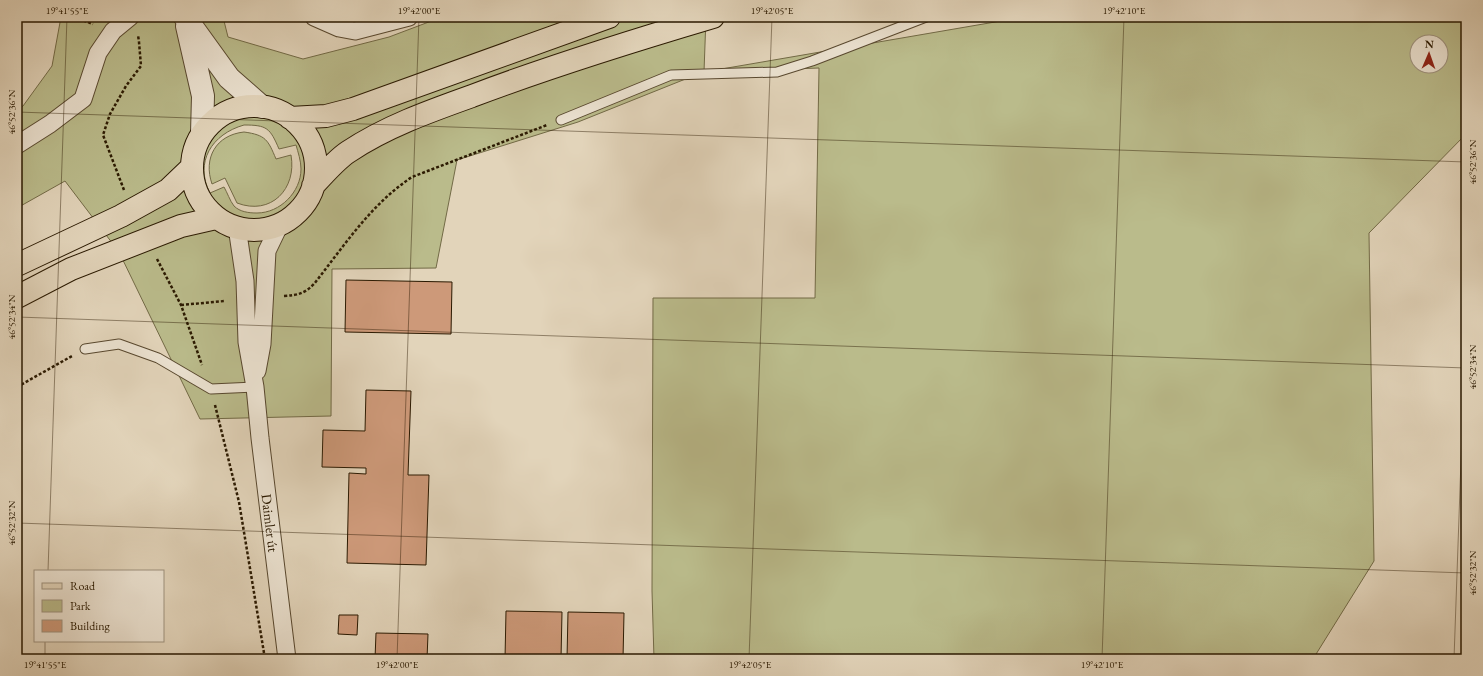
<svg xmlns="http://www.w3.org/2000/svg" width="1483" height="676" font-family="'EB Garamond',serif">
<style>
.green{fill:#babb8b;stroke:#726a46;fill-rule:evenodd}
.building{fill:#cd9979;stroke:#2a1901}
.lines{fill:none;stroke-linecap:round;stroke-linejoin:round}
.service-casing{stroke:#58482f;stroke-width:11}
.minor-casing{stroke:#58482f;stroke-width:19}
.tertiary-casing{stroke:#58482f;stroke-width:24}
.primary-casing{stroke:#2a1901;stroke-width:24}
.path{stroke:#2a1901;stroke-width:2.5;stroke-dasharray:3 2;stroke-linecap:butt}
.service{stroke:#ece3d2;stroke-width:9}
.minor{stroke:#ece3d2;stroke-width:17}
.tertiary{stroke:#ece3d2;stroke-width:22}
.primary{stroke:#e2d4ba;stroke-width:22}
.ticks{fill:none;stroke:#2a1901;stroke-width:1;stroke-opacity:0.45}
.labels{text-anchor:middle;stroke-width:3;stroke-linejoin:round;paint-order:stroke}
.street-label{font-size:14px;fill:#2a1901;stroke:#ece3d2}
.neatline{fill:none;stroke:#2a1901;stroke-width:1.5}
.ticks-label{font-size:10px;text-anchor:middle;fill:#2a1901}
</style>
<rect width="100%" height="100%" fill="#e2d4ba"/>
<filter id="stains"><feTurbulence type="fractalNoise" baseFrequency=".005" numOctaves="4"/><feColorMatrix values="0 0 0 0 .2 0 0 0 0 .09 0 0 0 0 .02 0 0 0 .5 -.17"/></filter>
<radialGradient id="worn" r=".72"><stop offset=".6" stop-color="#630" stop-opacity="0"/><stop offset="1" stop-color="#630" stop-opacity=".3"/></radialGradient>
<path class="green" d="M61,17h162l5,20 75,22 86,-22 53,-20h264l-2,55 320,-55h442v117l-97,99 5,328 -61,98h-659l-2,-68 1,-293h162l4,-230 -116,4 -125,50 -121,38 -21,108 -104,1 -1,147 -131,3 -81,-167 -54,-71 -48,27v-98l6,-4 29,-40zM1417,42h24v24h-24zM244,125c23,0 26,3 35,24l17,-4c2,7 5,16 5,24 0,23 -21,44 -44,44 -8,0 -17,-1 -23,-7 -4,-5 -7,-14 -10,-19l-14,6c-16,-31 2,-59 34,-68z
M244,132c22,3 24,8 32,27l15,-4c6,34 -20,61 -54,48l-12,-25 -13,6c-9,-26 4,-49 32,-52z"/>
<path class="building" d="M346,280l106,2 -1,52 -106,-2z
M366,390l45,1 -3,84h21l-3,90 -79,-2 2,-90 17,1v-6l-44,-1 1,-37 42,1z
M506,611l56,1 -1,47h-56z
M568,612l56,1 -1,46h-56z
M339,615h19l-1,20 -19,-1z
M376,633l52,1 -1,25h-52z"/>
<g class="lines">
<g class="service-casing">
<path id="service" d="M561,120l110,-45 106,-3 35,-11 114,-44
M85,349l34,-5 39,14 53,31 44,-2"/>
</g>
<g class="minor-casing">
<path id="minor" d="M314,17l25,11 16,3 54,-14
M17,145l33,-21 33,-25 15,-46 15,-22 17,-14
M237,227l8,54 2,61 8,45 5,51 27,221
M257,371l5,-27 5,-93 13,-27"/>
</g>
<g class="tertiary-casing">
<path id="tertiary" d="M185,17l44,61 33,29
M187,26l16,70 -1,37"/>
</g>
<g class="primary-casing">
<path id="primary" d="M192 168a62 62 0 1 1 124 0a62 62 0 1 1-124 0Z
M290,118l36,-2 27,-7 256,-92
M313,186c10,-11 23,-26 35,-34 37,-25 82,-41 124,-56 79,-30 160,-55 241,-79
M17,265l104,-49 47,-26 23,-22
M17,297l54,-28 110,-43 35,-8"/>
</g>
<path class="path" d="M74,17l19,7
M124,190l-21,-55 7,-21 16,-28 15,-20 -2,-24 -1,-7
M157,259l24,46 21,60
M284,296c14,-1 20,-2 30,-12 30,-38 57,-80 98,-107l135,-52
M181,305l44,-4
M17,387l55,-31
M215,405l24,97 26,157"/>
<use href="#service" class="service"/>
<use href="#minor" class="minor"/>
<use href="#tertiary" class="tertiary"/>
<use href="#primary" class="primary"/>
</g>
<path class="ticks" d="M17,112l1449,50M17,317l1449,51M17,523l1449,50M48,571l19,-554M45,659v-18M397,659l22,-642M749,659l23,-642M1102,659l22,-642M1454,659l12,-341"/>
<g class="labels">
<g class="street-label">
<text transform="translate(270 523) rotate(83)" y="5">Daimler út</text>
</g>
</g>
<rect width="1483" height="676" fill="none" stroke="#e2d4ba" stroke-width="44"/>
<rect x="34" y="570" width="130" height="72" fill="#ece3d2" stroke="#9e927e"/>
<rect x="42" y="583" width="20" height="6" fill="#e2d4ba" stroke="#9e927e"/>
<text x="70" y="590" font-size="12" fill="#2a1901">Road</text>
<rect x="42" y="600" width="20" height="12" fill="#babb8b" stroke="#9e927e"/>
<text x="70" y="610" font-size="12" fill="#2a1901">Park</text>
<rect x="42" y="620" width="20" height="12" fill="#cd9979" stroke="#9e927e"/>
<text x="70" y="630" font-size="12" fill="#2a1901">Building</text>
<g transform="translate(1429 54) rotate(2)"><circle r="19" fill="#ece3d2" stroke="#9e927e"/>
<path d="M0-3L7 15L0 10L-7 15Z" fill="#8f2418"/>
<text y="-6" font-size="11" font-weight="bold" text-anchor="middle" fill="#2a1901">N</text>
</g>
<rect x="22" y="22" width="1439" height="632" class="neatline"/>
<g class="ticks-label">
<text x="67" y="14">19°41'55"E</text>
<text x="419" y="14">19°42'00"E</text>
<text x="772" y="14">19°42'05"E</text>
<text x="1124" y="14">19°42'10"E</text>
<text transform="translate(11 112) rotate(-90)" y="4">46°52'36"N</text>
<text transform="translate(1472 162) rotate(-90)" y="4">46°52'36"N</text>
<text transform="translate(11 317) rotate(-90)" y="4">46°52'34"N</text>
<text transform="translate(1472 367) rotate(-90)" y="4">46°52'34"N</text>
<text transform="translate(11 523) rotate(-90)" y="4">46°52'32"N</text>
<text transform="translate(1472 573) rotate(-90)" y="4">46°52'32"N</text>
<text x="45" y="668">19°41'55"E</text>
<text x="397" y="668">19°42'00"E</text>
<text x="750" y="668">19°42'05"E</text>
<text x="1102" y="668">19°42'10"E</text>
</g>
<rect width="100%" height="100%" filter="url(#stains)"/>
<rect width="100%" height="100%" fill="url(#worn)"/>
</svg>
